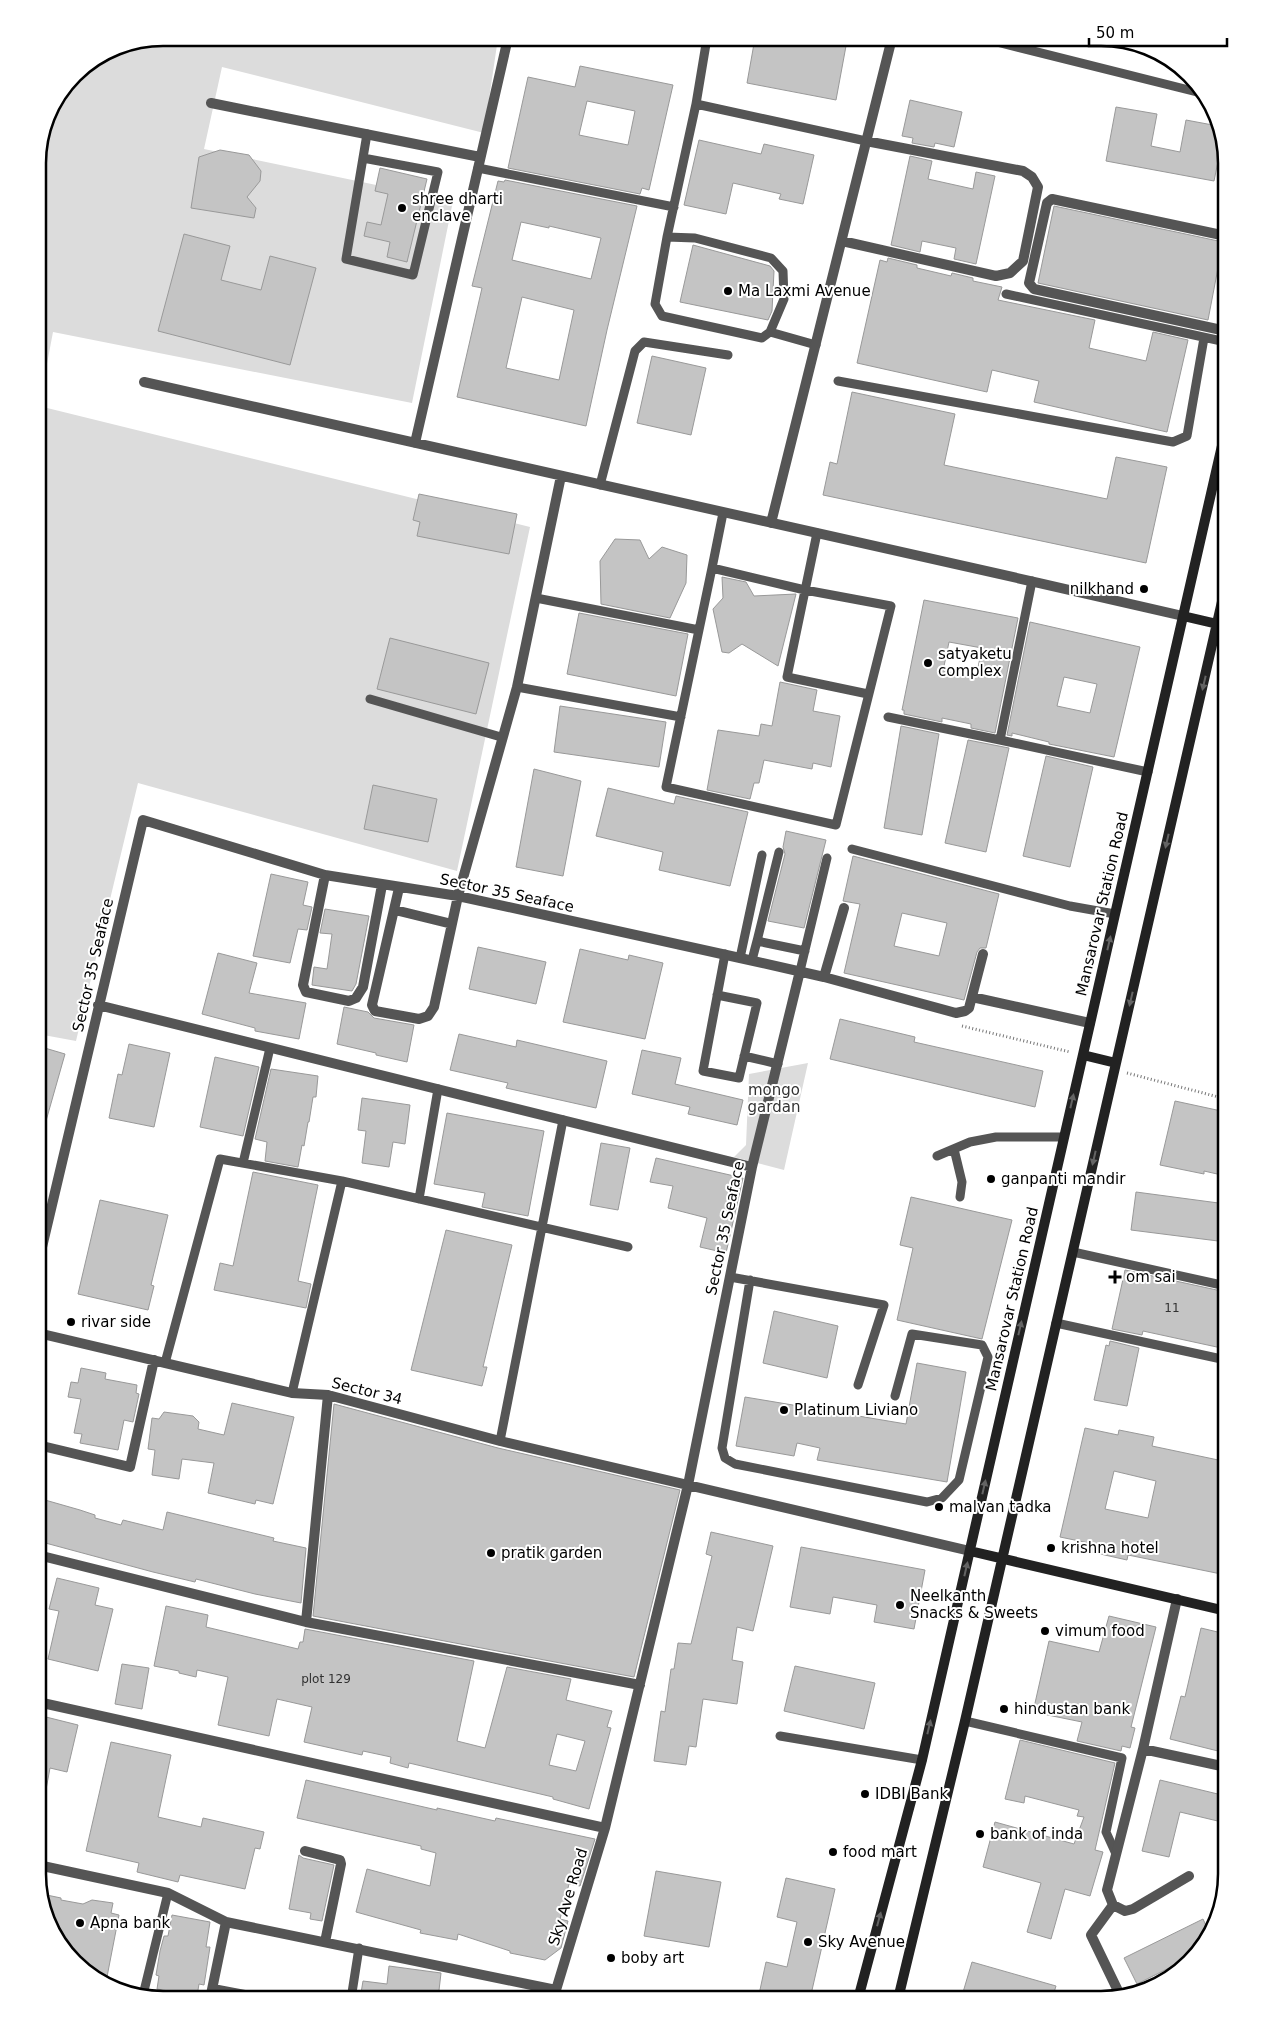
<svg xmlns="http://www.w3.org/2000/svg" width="1264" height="2037" font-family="'DejaVu Sans',sans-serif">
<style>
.green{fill:#dcdcdc}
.building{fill:#c4c4c4;stroke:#999;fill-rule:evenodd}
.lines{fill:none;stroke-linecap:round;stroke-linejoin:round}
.path{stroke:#777;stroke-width:3;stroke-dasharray:1 2.5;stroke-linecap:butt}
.lane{stroke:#555;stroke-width:9}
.street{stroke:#555;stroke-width:10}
.secondary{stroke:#222;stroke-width:10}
.oneway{fill:#646464}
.poi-dot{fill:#000;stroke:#fff;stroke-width:2}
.labels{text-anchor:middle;stroke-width:4;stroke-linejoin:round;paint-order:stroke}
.number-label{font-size:12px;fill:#313131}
.poi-label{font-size:15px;fill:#000;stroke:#fff;text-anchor:start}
.street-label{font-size:15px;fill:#000;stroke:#fff}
.park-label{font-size:15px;fill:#333;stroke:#fff}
.rim{fill:none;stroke:#000;stroke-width:2.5}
</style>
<rect width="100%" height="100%" fill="#fff"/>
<path class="green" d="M163,38h335l-14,95 -262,-66 -18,82 249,52 -41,202 -359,-71 -14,74 491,121 -73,344 -319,-88 -62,258 -38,-7v-879l9,-40 28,-41 40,-27z
M808,1063l-24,107 -50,-13 12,-12 3,-71z"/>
<path class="building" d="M755,38h49l42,8 -10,54 -89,-17z
M580,66l93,19 -24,105 -7,-2 -2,6 -132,-26 20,-91 47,10zM587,101l48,10 -7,34 -49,-10z
M910,100l52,12 -8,35 -19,-4 -1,4 -22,-4 1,-5 -11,-2z
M1116,107l41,7 -6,32 29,6 6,-32 32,6 4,16 -8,39 -108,-20z
M699,140l62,14 3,-10 50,11 -11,49 -24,-5 2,-5 -48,-11 -7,31 -42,-9z
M220,150l29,5 12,16 -1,10 -13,16 9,11 -2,10 -63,-10 8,-51z
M910,156l22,5 -4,18 45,10 3,-17 19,4 -19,88 -22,-5 2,-11 -34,-7 -2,11 -29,-7z
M380,168l47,11 -20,83 -20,-5 3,-15 -26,-6 3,-14 14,3 7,-31 -13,-3z
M505,180l132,26 -30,124 -21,96 -129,-29 25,-109 -10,-2 26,-105 6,1zM521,222l28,6v-2l52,12 -10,41 -79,-19zM522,297l52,13 -15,70 -53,-12z
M1054,206l169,36 -15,78 -170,-37z
M184,234l46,12 -9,34 40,10 9,-34 46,12 -26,97 -132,-34z
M693,245l77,21 4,5 -2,40 -4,9 -88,-18z
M888,258l29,7v3l34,8 1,-3 21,5v3l29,6 -4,13 97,20 -6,28 57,13 7,-29 35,8 -21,92 -133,-30 5,-21 -47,-11 -5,22 -130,-29 23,-103 7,2z
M652,356l54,12 -15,67 -54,-12z
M852,392l103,22 -11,51 163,34 9,-42 51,10 -21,96 -323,-68 7,-33 7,2z
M419,494l98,20 -8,40 -92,-18 3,-14 -7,-2z
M615,539l25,1 9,19 13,-12 25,8 -1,28 -16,35 -69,-14 -1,-43z
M722,577l24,5 8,14 42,-2 -18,72 -36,-22 -13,9 -7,-1 -9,-43 10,-11z
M924,600l94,18 -23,115 -24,-5v-4l-29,-6v4l-38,-8v-4h-2zM949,642l33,6 -6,29 -33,-6z
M579,613l109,21 -12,62 -109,-22z
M1030,622l110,25 -26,110 -65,-13v-2l-37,-9v3l-5,-1zM1064,677l33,7 -7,29 -33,-7z
M390,638l99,25 -13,51 -99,-25z
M780,682l37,8 -4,21 27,5 -9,51 -18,-4 -1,6 -48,-9 -5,23h-5l-4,16 -43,-9 11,-60 41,6 2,-12 11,2z
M560,706l106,16 -7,45 -105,-15z
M901,726l38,8 -17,101 -38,-7z
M968,740l41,8 -23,104 -41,-9z
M1046,756l47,11 -23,100 -47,-11z
M534,769l47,12 -18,95 -47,-9z
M373,785l64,14 -9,43 -64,-13z
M608,788l66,16 2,-8 72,16 -18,74 -71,-16 4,-18 -67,-16z
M786,831l40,9 -22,88 -36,-7 17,-67 -2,-7z
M853,856l146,38 -13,54h-6l-3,4 -13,48 -120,-27 16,-69 -17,-3zM902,913l45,10 -8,33 -45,-10z
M271,874l37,8 -5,23 9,2 -5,23 -9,-1 -8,34 -37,-7z
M325,909l44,7 -13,68 -4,7 -40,-6 2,-18 13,2 5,-35 -12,-1z
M478,947l68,15 -10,42 -67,-15z
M580,949l48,11 1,-5 34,8 -18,76 -82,-17z
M218,953l39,10 -8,30 57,10 -7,36 -44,-8v-3l-53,-14z
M344,1007l24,5 6,6 40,7 -7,37 -31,-7v-2l-39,-9z
M840,1019l75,18 -1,5 129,29 -8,36 -205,-48z
M459,1034l57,13 1,-7 90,21 -11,47 -90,-20 2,-5 -58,-13z
M129,1044l41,9 -16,74 -45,-9 9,-44 4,1z
M38,1046l27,8 -23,81 -4,-1z
M642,1050l39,8 -6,26 68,16 -6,25 -49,-11 2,-7 -58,-13z
M215,1057l44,10 -16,69 -43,-9z
M271,1069l47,7 -2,21h-3l-4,25h-1l-4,24 -2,-1 -4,22 -33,-6 2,-19 -12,-3z
M362,1098l48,7 -5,39 -12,-2 -4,25 -27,-4 4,-32 -8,-1z
M1175,1101l51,11v64l-22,-5v3l-44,-9z
M447,1113l97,18 -16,85 -46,-9 3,-14 -51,-9z
M601,1143l29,5 -12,62 -28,-5z
M656,1158l87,20 -17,75 -26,-6 7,-29 -39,-10 5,-22 -23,-4z
M253,1172l65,13 -20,96 13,3 -5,24 -92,-18 6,-27 13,3z
M1136,1192l90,12v38l-95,-12z
M911,1197l101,23 -30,119 -85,-19 16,-72 -13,-3z
M100,1200l68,15 -17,70 3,1 -6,24 -70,-16z
M446,1230l66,15 -29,122h4l-5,19 -71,-16z
M1125,1270l101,22v57l-83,-18 -1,4 -30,-6z
M774,1311l64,15 -11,52 -64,-15z
M1110,1341l29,7 -12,58 -33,-6 12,-55 3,1z
M917,1363l49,9 -19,110 -130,-22 3,-12 -23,-5 -3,13 -58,-10 9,-49 161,27z
M81,1368l25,5 -1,6 32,6 -1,8 3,1 -6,28 -9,-2 -6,30 -38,-7 2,-9 -8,-1 7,-34 -13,-2 3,-15 7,1z
M232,1403l62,14 -21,87 -17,-4 -1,4 -47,-11 6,-30 -32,-4 -3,20 -27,-4 3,-25 -7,-1 4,-31 7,1 5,-7 29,4 6,6 -1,7 26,6z
M334,1404l164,44 182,42 -46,187 -321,-61z
M1085,1428l33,7 1,-5 35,7 -2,9 71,15 -1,6h4v108l-98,-20 -1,5 -40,-9 2,-8 -29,-6zM1114,1471l42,10 -8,37 -43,-9z
M38,1498l42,12 15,5v3l26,7 2,-5 40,10 4,-18 107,26 -1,3 33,7 -5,55 -46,-9 -59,-15 -1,3 -42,-10 -115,-31z
M711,1532l62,14 -20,85 -16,-4 -5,33 11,2 -6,42 -34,-5 -7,48 -7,-1 -3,19 -32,-4 7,-50 4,1 6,-43h3l4,-26 13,1 21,-88 -6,-2z
M801,1547l124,23 -11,59 -40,-7 3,-17 -44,-8 -3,17 -40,-7z
M57,1578l42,10 -4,17 18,4 -15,62 -50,-12 11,-48 -10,-2z
M166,1606l42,9 -2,12 92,22 2,-7h3l2,-13 169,32 -17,80 28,7 22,-81 64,12 -5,21 46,11 -5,16 4,1 -22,81 -36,-10v-2l-144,-34 -1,5 -18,-5 1,-6 -28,-6 -1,4 -58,-13 8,-35 -35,-8 -8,37 -51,-11 10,-48 -31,-7 -1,7 -17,-4v-2l-25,-5zM557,1734l28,7 -9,30 -27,-6z
M1109,1616l47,11 -25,100 4,1 -5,20 -8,-2 -1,5 -44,-10 5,-19 -49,-10 16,-71 50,11z
M1201,1628l25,6v119l-56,-14 11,-43 4,1z
M122,1664l27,4 -7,41 -27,-5z
M795,1666l80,17 -11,46 -80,-18z
M38,1715l40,10 -11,47 -17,-4 -5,27 -7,-1z
M1020,1740l95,23 -20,87 8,2 -13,44 -25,-7 -14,50 -24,-7 14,-49 -58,-16 12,-45 79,22 10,-27 -7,-1 2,-6 -54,-14 -1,7 -19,-4z
M111,1742l60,13 -13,62 43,10 2,-9 61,14 -4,17 -5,-1 -10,41 -65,-14 -2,7 -41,-10 2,-9 -53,-12z
M306,1780l131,30v-2l58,13 1,-3 99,21 -15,47 -11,-2 -9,35 8,2 -7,27 -16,12 -35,-7v-2l-52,-17 -1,6 -37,-7 1,-3 -65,-18 11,-43 63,17 6,-33 -15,-4v-3l-124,-28z
M1160,1780l66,16v27l-46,-11 -11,45 -27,-6z
M299,1855l4,3 31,7 -12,56 -12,-2 1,-6 -22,-4z
M656,1871l65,11 -12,65 -65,-11z
M786,1878l49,11 -25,110h-52l8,-37 21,5 10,-45 -20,-5z
M42,1894l19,4v2l22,4 9,-4 21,3 -2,10 8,2 -13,67 -12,-4 -43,-48z
M172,1915l38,7 -4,25h4l-6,38 -5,-1 -2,12 -40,-7 2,-13 -3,-1 4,-24 4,-15h4z
M1203,1919l6,13 -4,11 -16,15 -52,26 -13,-26z
M972,1962l84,24 -4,13h-91z
M389,1966l52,7 -3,26h-78l3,-18 24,3z"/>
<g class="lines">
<path class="path" d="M962,1026l108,26
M1127,1073l99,26
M570,1992l44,7"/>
<path class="lane" d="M981,38l220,55
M696,104l170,37
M363,158l75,14 -25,103 -67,-16 21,-125
M478,168l196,39
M667,237l29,-133 11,-66
M1006,294l220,48
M770,332l-8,6 -100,-22 -7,-12 12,-67 28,1 76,20 12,13 1,28 -14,33 46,13
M838,381l335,61 14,-6 17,-98
M600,485l35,-134 9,-9 84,13
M817,533l-30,144 81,17
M712,568l93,22 86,16 -55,219 -170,-38 46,-219 11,-55
M1032,581l-32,159 148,32
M536,598l163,32
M517,687l164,30
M370,699l131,38
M888,717l112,23
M852,849l218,57 45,8
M779,852l-22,89 48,10
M740,958l22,-103
M752,960l5,-19
M800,971l27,-113
M717,995l40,8 -18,75 -36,-7 22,-117
M744,1056l34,8
M954,1149l8,33 -2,15
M937,1156l33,-14 26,-5h68
M243,1163l27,-115
M342,1181l286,66
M419,1199l19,-110
M1073,1252l153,34
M730,1277l154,28 -26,80
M750,1280l-28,168 3,10 10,6 192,38 15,-4 17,-18 29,-123 -6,-12 -70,-11 -17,62
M1056,1323l170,37
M165,1363l55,-204 122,22 -50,212
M500,1441l63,-321
M965,1721l157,37 -16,74 10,22
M780,1736l142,24
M143,1995l25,-102
M351,1999l8,-51"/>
<path class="street" d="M211,103l269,54
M842,241l154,35 14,-3 13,-12 15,-74 -6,-10 -9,-6 -157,-30
M1226,331l-192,-42 -5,-6 18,-80 5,-4 174,37
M144,382c346,78 693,154 1039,234
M415,443l93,-405
M771,523l121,-485
M325,875l-22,110 3,7 43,9 7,-3 7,-11 19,-102
M399,888l-27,117 3,6 44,8 9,-3 6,-9 24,-111 59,-209 44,-211
M395,910l57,14
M824,977l20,-69
M972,997l118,26
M98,1005l654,162
M38,1264l105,-444 182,55 133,21 282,62 84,19 132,36 9,-2 4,-3 14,-54
M38,1333l254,60 36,2 172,46 470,110
M38,1445l92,22 24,-107
M38,1555l268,67 334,63
M1177,1599l-34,150 83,18
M306,1622l22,-227
M38,1702l567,126
M1143,1749l-36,141 6,15 12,6 8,-2 56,-33
M305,1851l35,9 1,4 -16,78
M38,1865l130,28 58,29 330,68 49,-162 83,-343 64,-318 48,-196
M1113,1905l-22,30 29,60
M213,1989l54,10
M210,1999l16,-77"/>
<path class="secondary" d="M1183,616l43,10
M1083,1055l33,8
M970,1551l256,60
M858,1999l64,-239 304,-1332
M898,1999l67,-278 261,-1137"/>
</g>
<defs><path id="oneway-solid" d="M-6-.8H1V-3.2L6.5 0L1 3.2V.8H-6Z" transform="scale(1.25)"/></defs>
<g class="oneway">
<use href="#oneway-solid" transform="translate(1204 683) rotate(103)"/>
<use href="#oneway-solid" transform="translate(1167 841) rotate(103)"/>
<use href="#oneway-solid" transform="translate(1109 943) rotate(-77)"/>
<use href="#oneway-solid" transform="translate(1131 999) rotate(103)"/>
<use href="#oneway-solid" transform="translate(1072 1101) rotate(-77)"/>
<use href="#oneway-solid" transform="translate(1094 1158) rotate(103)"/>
<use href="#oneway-solid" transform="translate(1020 1328) rotate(-77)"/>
<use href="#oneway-solid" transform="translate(984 1487) rotate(-77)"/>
<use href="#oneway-solid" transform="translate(966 1569) rotate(-77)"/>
<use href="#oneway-solid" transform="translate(929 1727) rotate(-77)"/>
<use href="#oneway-solid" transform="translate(879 1919) rotate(-75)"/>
</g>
<g class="poi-dot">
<circle cx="402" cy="208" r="5"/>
<circle cx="728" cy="291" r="5"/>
<circle cx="1144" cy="589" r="5"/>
<circle cx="928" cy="663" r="5"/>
<circle cx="991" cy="1179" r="5"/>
<path d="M1112.5 1269.5h5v5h5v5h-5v5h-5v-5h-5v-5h5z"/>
<circle cx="71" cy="1322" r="5"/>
<circle cx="784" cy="1410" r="5"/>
<circle cx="939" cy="1507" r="5"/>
<circle cx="1051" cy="1548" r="5"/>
<circle cx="491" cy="1553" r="5"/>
<circle cx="900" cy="1605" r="5"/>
<circle cx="1045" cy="1631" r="5"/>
<circle cx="1004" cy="1709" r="5"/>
<circle cx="865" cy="1794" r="5"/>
<circle cx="980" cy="1834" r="5"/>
<circle cx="833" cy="1852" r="5"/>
<circle cx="80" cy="1923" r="5"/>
<circle cx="808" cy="1942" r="5"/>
<circle cx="611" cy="1958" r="5"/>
</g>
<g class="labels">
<g class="number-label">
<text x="1172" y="1312">11</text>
<text x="326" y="1683">plot 129</text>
</g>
<g class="poi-label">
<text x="412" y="204">shree dharti<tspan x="412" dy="17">enclave</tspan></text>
<text x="738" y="296">Ma Laxmi Avenue</text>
<text x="1134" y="594" text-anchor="end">nilkhand</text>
<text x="938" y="659">satyaketu<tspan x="938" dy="17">complex</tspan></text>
<text x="1001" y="1184">ganpanti mandir</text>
<text x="1126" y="1282">om sai</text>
<text x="81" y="1327">rivar side</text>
<text x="794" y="1415">Platinum Liviano</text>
<text x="949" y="1512">malvan tadka</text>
<text x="1061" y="1553">krishna hotel</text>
<text x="501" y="1558">pratik garden</text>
<text x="910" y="1601">Neelkanth<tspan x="910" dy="17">Snacks &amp; Sweets</tspan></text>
<text x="1055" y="1636">vimum food</text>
<text x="1014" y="1714">hindustan bank</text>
<text x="875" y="1799">IDBI Bank</text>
<text x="990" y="1839">bank of inda</text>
<text x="843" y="1857">food mart</text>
<text x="90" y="1928">Apna bank</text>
<text x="818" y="1947">Sky Avenue</text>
<text x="621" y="1963">boby art</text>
</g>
<g class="street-label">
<text transform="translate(507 893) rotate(12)" y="5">Sector 35 Seaface</text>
<text transform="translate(1102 904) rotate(-77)" y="5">Mansarovar Station Road</text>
<text transform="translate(93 965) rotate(-77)" y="5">Sector 35 Seaface</text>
<text transform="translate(725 1228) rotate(-78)" y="5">Sector 35 Seaface</text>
<text transform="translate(1012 1299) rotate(-77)" y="5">Mansarovar Station Road</text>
<text transform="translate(367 1391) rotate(14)" y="5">Sector 34</text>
<text transform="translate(568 1897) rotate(-73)" y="5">Sky Ave Road</text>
</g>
<g class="park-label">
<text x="774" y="1095">mongo<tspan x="774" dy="17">gardan</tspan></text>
</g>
</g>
<path d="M0 0H1264V2037H0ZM163 46H1101A117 117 0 0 1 1218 163V1874A117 117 0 0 1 1101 1991H163A117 117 0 0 1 46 1874V163A117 117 0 0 1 163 46Z" fill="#fff" fill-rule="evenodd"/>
<path class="rim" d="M163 46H1101A117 117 0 0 1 1218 163V1874A117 117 0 0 1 1101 1991H163A117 117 0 0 1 46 1874V163A117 117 0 0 1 163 46Z"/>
<path d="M1089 38v8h138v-8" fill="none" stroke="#000000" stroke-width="2.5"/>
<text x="1096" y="38" font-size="15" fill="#000000" stroke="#ffffff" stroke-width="4" paint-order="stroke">50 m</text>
</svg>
